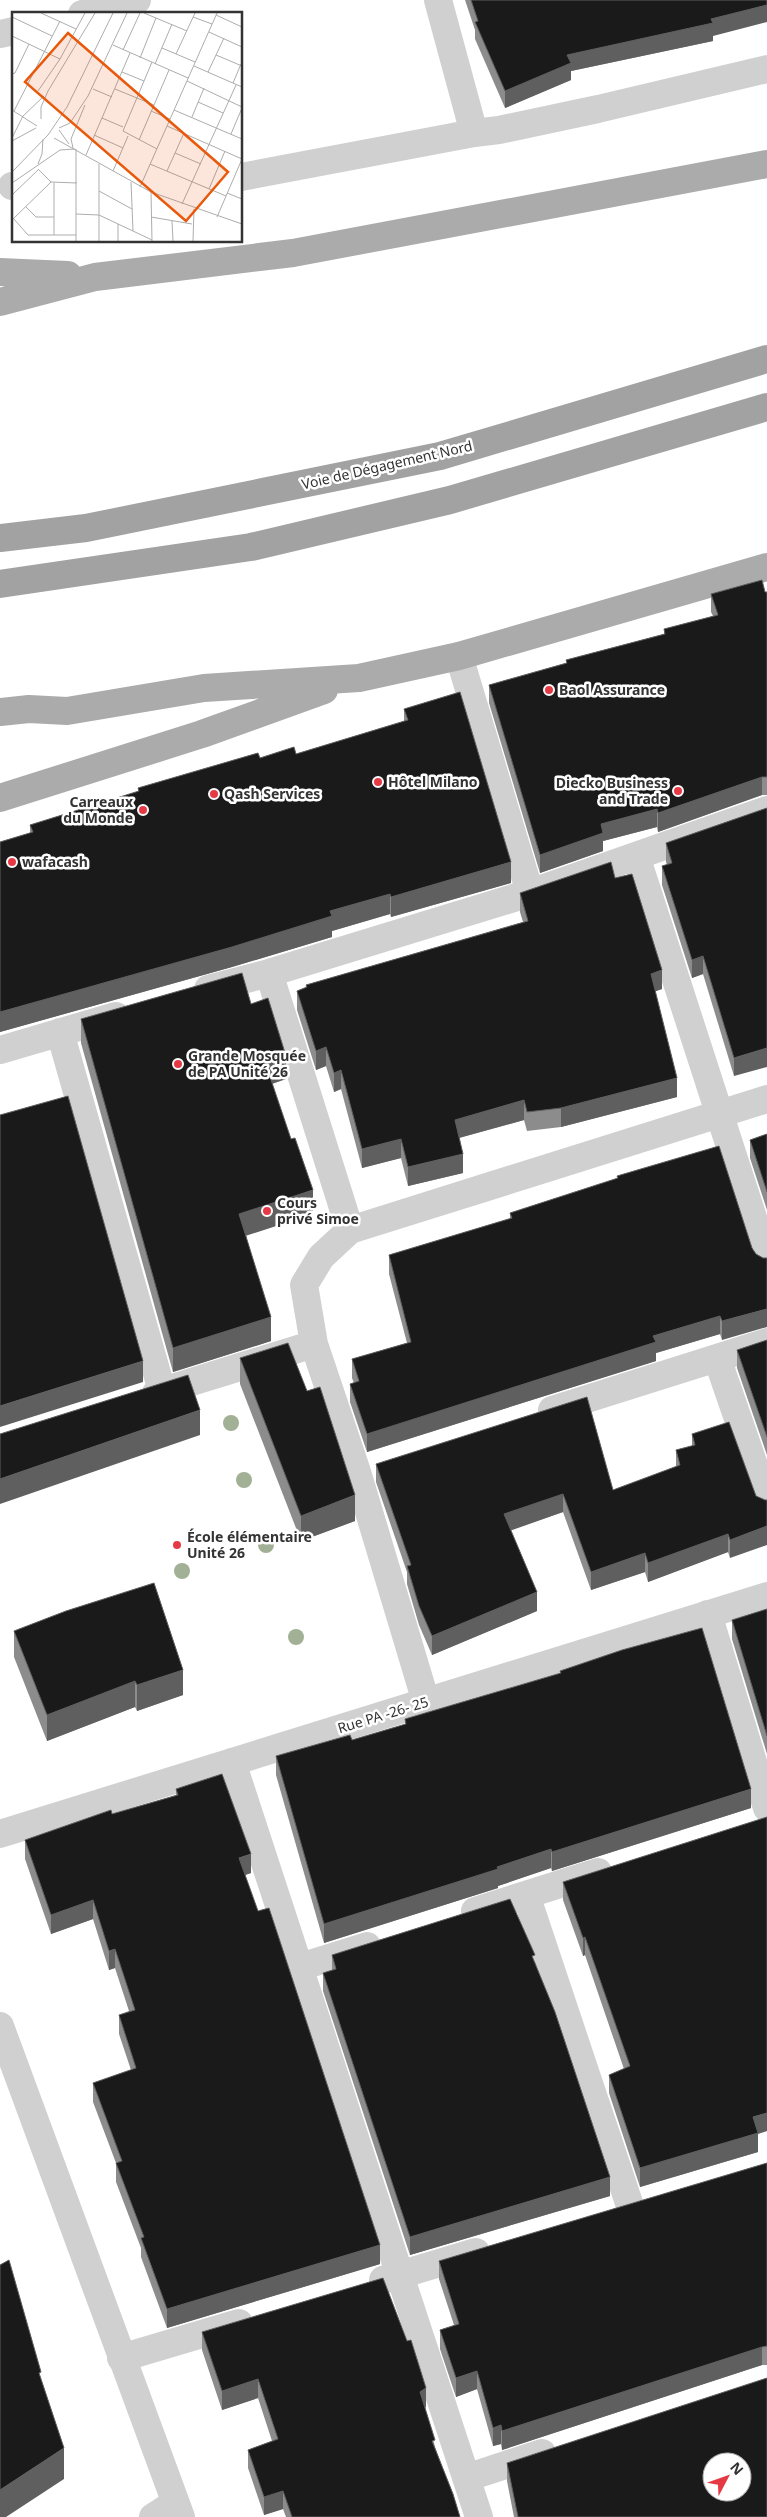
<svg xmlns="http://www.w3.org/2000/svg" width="767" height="2517" font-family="'Noto Sans',sans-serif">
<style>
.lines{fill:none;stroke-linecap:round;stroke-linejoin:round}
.minor{stroke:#d0d0d0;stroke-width:28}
.tertiary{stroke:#d0d0d0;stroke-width:28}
.primary{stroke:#ababab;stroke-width:28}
.trunk{stroke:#a2a2a2;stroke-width:28}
.tree{fill:#a2b095}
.wall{fill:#8c8c8c}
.shaded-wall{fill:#5f5f5f}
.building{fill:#1a1a1a;stroke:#5f5f5f;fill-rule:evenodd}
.poi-dot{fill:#e63946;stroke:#fff;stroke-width:2}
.labels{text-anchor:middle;stroke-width:5;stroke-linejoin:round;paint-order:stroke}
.street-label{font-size:14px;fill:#333;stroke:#fff}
.poi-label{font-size:14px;font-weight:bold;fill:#333;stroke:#fff;text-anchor:start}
.inset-road{fill:none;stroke:#adadad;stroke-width:1}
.view{fill:#e8590c;fill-opacity:0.15;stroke:#e8590c;stroke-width:2.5}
.inset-edge{fill:none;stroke:#333;stroke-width:2.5}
</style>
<rect width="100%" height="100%" fill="#fff"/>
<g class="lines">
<path class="minor" d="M438,0l36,133 25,-3 99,-21 169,-40
M82,14l55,-14
M0,34l14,-3
M241,177l233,-44
M12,186h2
M459,656l71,237
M636,856l131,405
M269,973l81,257
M208,989l61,-16 261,-80 237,-83
M60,1032l102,359
M0,1050l116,-34
M717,1358l50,145
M156,1393l158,-49
M552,1410l215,-68
M708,1614l59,194
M426,1702l-69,-230 -43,-128 -10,-59 17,-28 29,-27 417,-131
M232,1762l247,755
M526,1895l104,311
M475,1911l123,-39
M300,1967l67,-21
M383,2280l93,-28
M121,2358l118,-35
M466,2478l76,-25
M153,2517l22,-14"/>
<path class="tertiary" d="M0,1834l767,-238
M0,2026l181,491"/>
<path class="primary" d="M0,272l68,3
M0,302l95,-25 198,-24 474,-89
M0,712l29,-3 38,2 137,-23 155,-10 100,-22 308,-89
M0,798l202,-64 122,-44"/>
<path class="trunk" d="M0,538l86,-10 354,-72 327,-97
M0,584l251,-37 199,-47 317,-93"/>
</g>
<g class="tree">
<circle cx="231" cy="1423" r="8"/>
<circle cx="244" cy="1480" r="8"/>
<circle cx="266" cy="1545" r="8"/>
<circle cx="182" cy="1571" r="8"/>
<circle cx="296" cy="1637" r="8"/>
</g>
<path class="wall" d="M465,0h302l-54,36v5l-142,30v9l-66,28 -30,-69v-9z
M765,592h2v203h-5l-104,37 -1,-5 -54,14v10l-63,22 -51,-170v-18l77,-22v-3l98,-26v-5l49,-13 -2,-4v-18z
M404,709l107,174 -120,34 -1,-3 -58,17v6l-100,30 -232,65v-190l30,-9v-8l108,-33v-4l122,-30 36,-4 108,-33z
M767,808l-33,268 -31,-102 -11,4 -30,-93v-19l5,-1 -1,-3v-19z
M615,878l47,111 -7,2 22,106 -116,30 -34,4 -3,-11 -65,18 4,35 -55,13 -7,-28 -39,10 -21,-79 -7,3 -8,-26 -10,4 -19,-60v-19l9,-3v-3l217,-63 -3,-10v-19z
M251,1004l35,75 -14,5 41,130 -67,21 25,106 -98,31 -92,-329v-24z
M767,1134v76l-17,-52v-18z
M617,1176l135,72 -30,92 -2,-6 -64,19v8l-289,91 -17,-50v-18l4,-1 -2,-5v-19l55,-16 -18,-69v-19l121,-36v-6l107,-34z
M767,1340v115l-30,-87v-18z
M240,1358l115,163 -54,20 -61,-157z
M692,1434l64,62 9,4 -35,58 -2,-6 -80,30 -3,-10 -54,18 -28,-78 -53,18 27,81 -105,44 -13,-30 -12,-41v-12l-31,-90v-18l237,26 63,-23v-17l16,-4z
M767,1609v145l-35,-115v-19z
M14,1631l169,64 -46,16 -2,-4 -88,34 -33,-84z
M560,1671l191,137 -199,63 -1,-3 -53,18v2l-174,55 -48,-168v-19l76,-16 53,-16v-5l155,-45z
M176,1789l75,84 -6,2 135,389 -213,64 -26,-71v-9l-25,-66v-19l-23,-61v-19l38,-13 -12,-36v-19l10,-4 -14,-43 -6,2 -16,-51 -42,15 -26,-75v-19l151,-45z
M563,1882l195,252v18l-118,35 -31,-94v-18l15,-6 -39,-114 -2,1 -20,-56z
M332,1955l203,7 75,234 -200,59 -87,-264v-18l9,-3z
M767,2163v202h-5l-260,85 -1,-6 -8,2 -16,-57 -21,8 -16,-48v-19l14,-5 -15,-46v-18z
M202,2332l224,75 -1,1 10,39 25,70h-174l-3,-8 -19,6 -16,-47v-18l24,-9 -14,-43 -36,12 -20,-60z
M507,2463l260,54h-253l-7,-36z"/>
<path class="shaded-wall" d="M767,5v17l-54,14v5l-142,30v9l-66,28v-17l62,-36z
M762,777v18l-104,37v-19z
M657,809v18l-54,14v10l-63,22v-18l61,-31z
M511,862v21l-120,34v-20z
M390,894v20l-58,17v6l-100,30 -232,65v-20l330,-101z
M703,956v18l-11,4v-18z
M662,970v19l-11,4v-19z
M326,1047v19l-10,4v-19z
M767,1048v19l-33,9v-18z
M286,1056v23l-21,7v-24z
M341,1070v19l-7,3v-19z
M677,1078v19l-116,30v-19z
M524,1100v20l-69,19v-19z
M401,1139v19l-39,10v-19z
M463,1154v19l-55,13v-19z
M313,1190v24l-74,24v-24z
M767,1309v18l-45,13v-19z
M720,1316v18l-64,19v8l-289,91v-18l286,-98z
M271,1317v24l-98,31v-24z
M143,1361v21l-143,45v-21z
M200,1410v25l-200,69v-25z
M563,1494v18l-59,21v-19z
M355,1495v26l-54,20v-25z
M767,1526v19l-37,13v-18z
M728,1534v18l-80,30v-19z
M645,1553v19l-54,18v-18z
M537,1592v19l-105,44v-19z
M183,1670v25l-46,16v-26z
M135,1681v26l-88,34v-26z
M751,1789v19l-199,63v-19z
M551,1849v19l-53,18v2l-174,55v-19z
M251,1854v19l-12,4v-19z
M93,1900v19l-42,15v-19z
M585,1937v18l-2,1v-18z
M115,1949v19l-6,2v-19z
M767,2113v18l-9,3v18l-118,35v-19l113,-51z
M610,2177v19l-200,59v-18z
M380,2245v19l-213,64v-19z
M762,2347v18l-260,85v-19z
M477,2371v18l-21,8v-19z
M258,2379v19l-36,12v-19z
M426,2388v19l-6,3v-18z
M501,2425v19l-8,2v-18z
M64,2448v31l-58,38h-6v-27z
M283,2491v18l-19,6v-18z"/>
<path class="building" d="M471,0h296v5l-56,14 2,4 -146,32 4,8 -66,28 -30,-69 3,-1z
M762,580l3,12h2v185h-5l-104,36 -1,-4 -56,15 2,9 -63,22 -51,-170 78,-22 -1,-3 99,-26 -1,-5 54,-14 -7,-21z
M460,692l51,170 -120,35 -1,-3 -60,17 2,5 -100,31 -232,65v-170l33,-10 -3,-7 109,-34 -1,-3 120,-35 2,5 34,-11 2,7 112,-34 -4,-11z
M767,808v240l-33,10 -31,-102 -11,4 -30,-94 10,-3 -6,-20z
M611,862l4,16 17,-4 30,96 -11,4 26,104 -116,30 -34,4 -3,-12 -69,20 8,34 -55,13 -7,-28 -39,10 -21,-79 -7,3 -8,-26 -10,4 -19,-60 10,-4 -1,-2 222,-64 -8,-28z
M242,973l9,31 17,-6 18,58 -21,6 26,77 4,-1 18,52 -74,24 32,103 -98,31 -92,-329z
M68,1096l75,265 -143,45v-291z
M767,1134v58l-17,-52z
M719,1146l33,102 4,6 7,4h4v51l-45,12 -2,-5 -67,20 3,6 -289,92 -17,-50 9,-3 -7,-22 59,-17 -22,-87 123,-37 -2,-5 108,-35 -1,-2z
M767,1340v97l-30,-87z
M288,1343l19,48 13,-4 35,108 -54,21 -61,-158z
M188,1375l12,35 -200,69v-45z
M587,1397l26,93 67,-25 -4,-15 19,-5 -3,-11 37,-12 27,74 9,4h2v26l-37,14 -2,-6 -80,29 -3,-10 -54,19 -28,-78 -59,20 33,78 -105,44 -13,-30 -12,-40 4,-1 -35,-101z
M154,1583l29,87 -46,15 -2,-4 -88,34 -33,-84 52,-20z
M767,1609v127l-35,-116z
M702,1628l49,161 -199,63 -1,-3 -54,18 1,2 -174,55 -48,-168 74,-21 2,5 54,-16 -1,-5 156,-46 -1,-2 62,-21z
M222,1774l29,80 -12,4 19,53 11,-3 111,337 -213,64 -26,-71 3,-1 -28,-74 6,-2 -29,-78 43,-15 -17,-53 16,-5 -20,-61 -6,2 -16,-51 -42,15 -26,-75 86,-30 1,4 66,-19 -2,-6z
M767,1817v296l-14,4 5,16 -118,35 -31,-93 21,-9 -45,-129 -2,1 -20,-56z
M510,1899l25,56 -3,1 23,56 55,165 -200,60 -87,-264 13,-4 -4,-14z
M767,2163v183l-5,1 -260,84 -1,-6 -8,3 -16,-57 -21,7 -16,-48 19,-6 -20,-63z
M9,2260l32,112 -2,1 25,75 -64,42v-225z
M383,2278l24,63 4,-1 15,48 -6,4 15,48 -3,1 21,53 7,23h-168l-9,-26 -19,6 -16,-47 30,-11 -20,-60 -36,12 -20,-59z
M767,2378v139h-249l-11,-54zM712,2462h30v30h-30z"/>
<g class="poi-dot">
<circle cx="549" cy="690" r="5"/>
<circle cx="378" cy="782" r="5"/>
<circle cx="678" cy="791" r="5"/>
<circle cx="214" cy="794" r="5"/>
<circle cx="143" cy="810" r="5"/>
<circle cx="12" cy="862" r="5"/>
<circle cx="178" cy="1064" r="5"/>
<circle cx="267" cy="1211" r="5"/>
<circle cx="177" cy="1545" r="5"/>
</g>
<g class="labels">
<g class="street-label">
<text transform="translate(387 465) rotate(-13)" y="5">Voie de Dégagement Nord</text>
<text transform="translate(383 1715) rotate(-17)" y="5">Rue PA -26- 25</text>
</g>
<g class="poi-label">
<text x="559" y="695">Baol Assurance</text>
<text x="388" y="787">Hôtel Milano</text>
<text x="668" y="788" text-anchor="end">Diecko Business<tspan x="668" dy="16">and Trade</tspan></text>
<text x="224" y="799">Qash Services</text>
<text x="133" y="807" text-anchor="end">Carreaux<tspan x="133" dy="16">du Monde</tspan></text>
<text x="22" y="867">wafacash</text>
<text x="188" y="1061">Grande Mosquée<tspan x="188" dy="16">de PA Unité 26</tspan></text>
<text x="277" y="1208">Cours<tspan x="277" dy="16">privé Simoe</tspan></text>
<text x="187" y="1542">École élémentaire<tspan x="187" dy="16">Unité 26</tspan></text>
</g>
</g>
<g transform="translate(12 12)">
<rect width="230" height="230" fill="#fff"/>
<path class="inset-road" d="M29,1l35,16M132,1l43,18M204,3l26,12M0,5l40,19M181,5l19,7M197,20l33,15M0,24l48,23 25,-46M101,33l75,33M150,36l33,14M111,38l17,-37M164,42l19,-41M204,43l26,11M128,46l16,-40M140,50l-29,69 34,18M143,52l17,-40M182,54l48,21M110,60l22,9M196,60l16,-34M0,62l3,-1 14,-29M175,69l55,26M221,71l8,-19M81,77l19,8M103,77l39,16M26,79l22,-32M186,90l25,11M0,98l25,16M162,98l68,29M2,99l46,-90M139,99l19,8M180,105l12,-29M90,106l21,9M29,107v-12l7,-16 47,-78M155,114l75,33M47,116l11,-5 18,-27 39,-83M47,118l10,14M219,122l11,-26M82,123l29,13M0,126l11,-22 21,-20M42,126l97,54 91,32M127,128l30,-70M0,129l24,-13M61,136l-2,-9 14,-34M64,137v92M163,141l26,11M74,143l44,-102M26,152l4,-10 1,-15M138,152l76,32M26,157l13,13M101,159l15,-35M155,159l17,-38M0,160l36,-37 19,-28 46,-94M119,170l2,49M0,171l48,-33 15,-1M42,171v52M128,175l77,-174M197,177l16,-38M87,179l33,18M139,180l1,49M215,181l15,6M0,183l27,-26M170,192l54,-119M14,195l10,10h18M64,202l23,1 53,25M139,205l41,7M205,205l25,-58M1,206l15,17h48M0,208l39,-38 26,1M160,209l1,20M87,229v-77M106,229v-17M181,229l1,-32"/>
<path class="view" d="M56,21l160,139 -42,49 -161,-139z"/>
<rect width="230" height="230" class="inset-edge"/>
</g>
<g transform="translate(727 2477) rotate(49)"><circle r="24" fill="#ffffff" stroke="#adadad"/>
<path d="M0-4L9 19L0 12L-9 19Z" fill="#e63946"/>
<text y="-8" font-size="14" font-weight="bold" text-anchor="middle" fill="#333333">N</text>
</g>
</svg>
